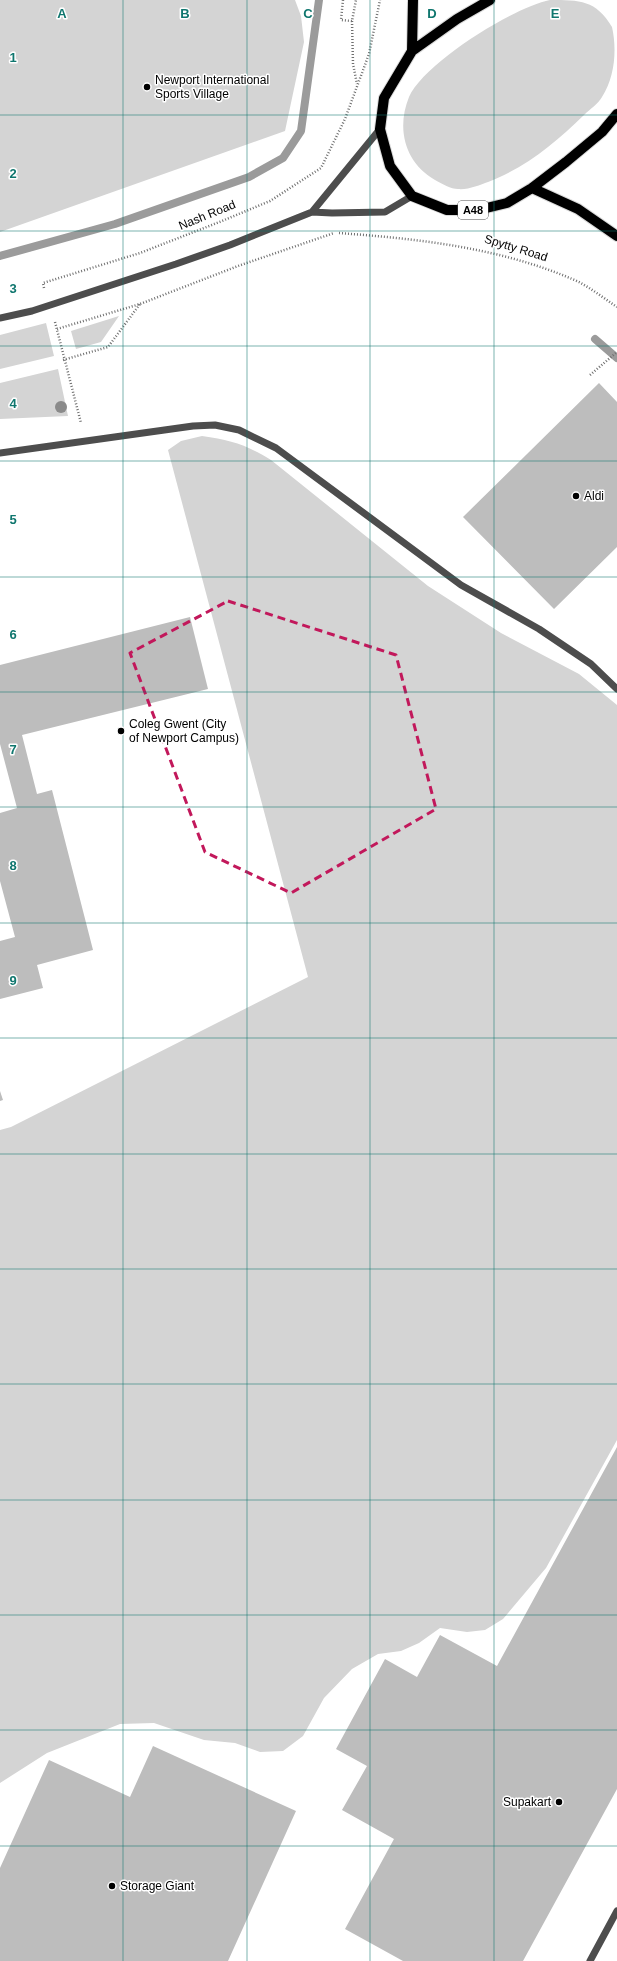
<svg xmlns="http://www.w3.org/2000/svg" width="617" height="1961" font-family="Arial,sans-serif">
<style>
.green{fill:#d4d4d4}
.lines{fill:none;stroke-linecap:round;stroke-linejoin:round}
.stream{stroke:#9b9b9b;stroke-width:8}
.building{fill:#bdbdbd}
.major-casing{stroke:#dbdbdb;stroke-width:12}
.path{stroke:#6f6f6f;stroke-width:2.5;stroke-dasharray:1 2;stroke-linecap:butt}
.minor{stroke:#4d4d4d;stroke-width:7}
.major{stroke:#000;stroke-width:10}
.tree{fill:#8a8a8a}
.marked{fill:none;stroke:#c2185b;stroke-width:3;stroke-dasharray:8 5;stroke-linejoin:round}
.grid{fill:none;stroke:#0f766e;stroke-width:1;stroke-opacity:0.55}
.poi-dot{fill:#000;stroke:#fff;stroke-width:1.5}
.labels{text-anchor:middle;stroke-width:3;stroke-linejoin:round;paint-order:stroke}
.shield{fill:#fff;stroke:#4c4c4c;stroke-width:1}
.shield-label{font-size:11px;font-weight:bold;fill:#000}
.poi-label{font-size:12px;fill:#000;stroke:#fff;text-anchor:start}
.street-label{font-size:12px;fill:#000;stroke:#fff}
.grid-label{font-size:13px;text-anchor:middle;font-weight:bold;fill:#0f766e;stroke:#fff;stroke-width:3;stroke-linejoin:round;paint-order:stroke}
</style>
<rect width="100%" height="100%" fill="#fff"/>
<path class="green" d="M0,0h295l6,16 3,26 -19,89 -285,101z
M550,0c30,0 46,0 62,27 5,22 3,50 -10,70 -4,7 -12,12 -18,18 -29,28 -57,52 -96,67 -8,3 -20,8 -30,7 -7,0 -16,-5 -23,-9 -30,-17 -39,-51 -26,-83 15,-34 105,-90 141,-97z
M119,316l-18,26 -25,7 -5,-18z
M46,323l8,33 -54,13v-34z
M58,369l10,47 -68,3v-36z
M202,436c29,4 45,9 69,24l157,126 73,47 78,41 38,31v735l-71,128 -43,51 -18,11 -18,2 -27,-4 -21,15 -18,8 -23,3 -26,15 -28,29 -21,38 -20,15 -23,1 -25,-9 -31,-3 -50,-17 -34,1 -73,29 -47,30v-653l11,-3 297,-150 -140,-527 13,-9z"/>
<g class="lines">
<path class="stream" d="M0,256l115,-32 134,-47 34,-19 18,-27 18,-131
M595,339l22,19"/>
</g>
<path class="building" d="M599,383l18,19v145l-63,62 -91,-92z
M190,617l18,72 -186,46 15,59 15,-4 41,160 -56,15 6,23 -43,11v-58l15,-4 -15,-56v-68l17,-5 -17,-64v-79z
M0,1091l3,9 -3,1z
M617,1447v342l-94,172h-120l-58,-32 49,-90 -52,-29 25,-44 -31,-17 49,-90 32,18 23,-42 57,31z
M153,1746l143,65 -68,150h-228v-93l49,-108 81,37z"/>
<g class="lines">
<g class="major-casing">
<path id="major" d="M490,0l-33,19 -45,32 -28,47 -4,31 10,37 22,30 35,14h31l29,-7 25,-15 34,-26 36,-30 15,-18
M412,51l1,-51
M532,188l46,21 39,27"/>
</g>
<path class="path" d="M343,0l-2,20 11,1 4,-21
M352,21l1,43 4,20
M339,233c82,6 164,15 240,49 13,7 26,17 38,25
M44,288l-1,-5 97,-30 82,-32 48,-20 51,-33 24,-49 24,-65 11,-54
M55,322l26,101
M57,329l83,-25 98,-38 96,-33
M63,360l45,-13 32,-43
M590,375l27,-23"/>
<path class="minor" d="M312,212l20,1 53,-1 27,-16
M0,318l32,-7 144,-47 54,-19 82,-33 68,-83
M0,453l193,-27 22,-1 24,5 37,18 185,137 78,44 52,35 26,25
M590,1961l27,-50"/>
<use href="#major" class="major"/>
</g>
<circle class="tree" cx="61" cy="407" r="6"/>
<path class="marked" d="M228,601l168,54 40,154 -145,84 -86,-41 -75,-199z"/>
<path class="grid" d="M123,0v1961M247,0v1961M370,0v1961M494,0v1961M0,115h617M0,231h617M0,346h617M0,461h617M0,577h617M0,692h617M0,807h617M0,923h617M0,1038h617M0,1154h617M0,1269h617M0,1384h617M0,1500h617M0,1615h617M0,1730h617M0,1846h617"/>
<g class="poi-dot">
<circle cx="147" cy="87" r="4"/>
<circle cx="576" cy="496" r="4"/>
<circle cx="121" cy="731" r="4"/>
<circle cx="559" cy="1802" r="4"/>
<circle cx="112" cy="1886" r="4"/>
</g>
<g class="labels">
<rect class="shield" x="458" y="201" width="30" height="18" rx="3"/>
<g class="shield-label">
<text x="473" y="214">A48</text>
</g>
<g class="poi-label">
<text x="155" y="84">Newport International<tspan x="155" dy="14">Sports Village</tspan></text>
<text x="584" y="500">Aldi</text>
<text x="129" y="728">Coleg Gwent (City<tspan x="129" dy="14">of Newport Campus)</tspan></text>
<text x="551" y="1806" text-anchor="end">Supakart</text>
<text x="120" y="1890">Storage Giant</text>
</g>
<g class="street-label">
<text transform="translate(207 215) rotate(-22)" y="4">Nash Road</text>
<text transform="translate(516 248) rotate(17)" y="4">Spytty Road</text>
</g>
</g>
<g class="grid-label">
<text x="62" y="18">A</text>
<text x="185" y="18">B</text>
<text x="308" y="18">C</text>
<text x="432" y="18">D</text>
<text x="555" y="18">E</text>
<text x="13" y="62">1</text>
<text x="13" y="178">2</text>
<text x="13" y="293">3</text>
<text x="13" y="408">4</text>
<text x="13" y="524">5</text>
<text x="13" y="639">6</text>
<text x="13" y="754">7</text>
<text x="13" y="870">8</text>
<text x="13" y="985">9</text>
</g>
</svg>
